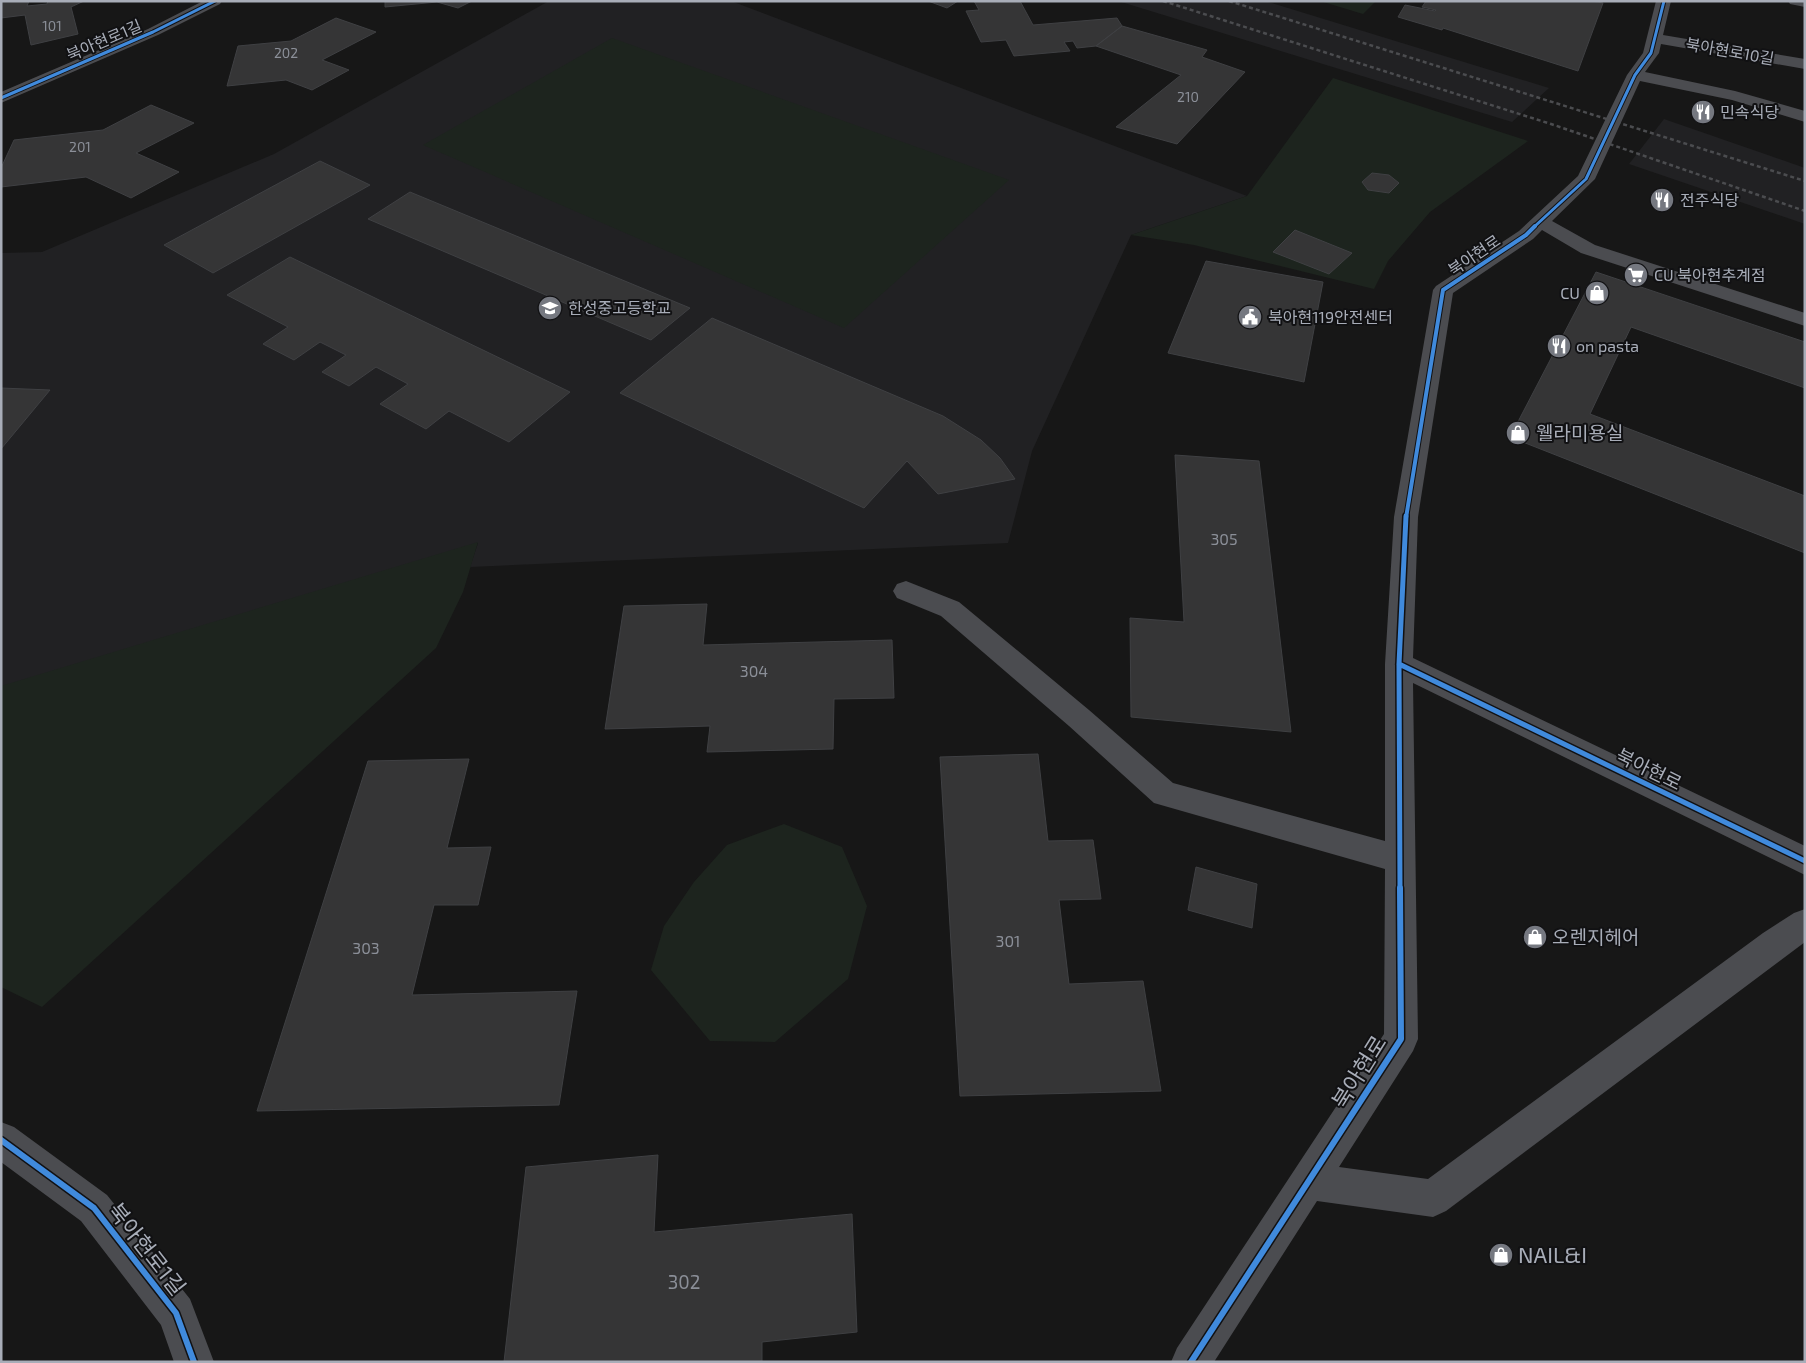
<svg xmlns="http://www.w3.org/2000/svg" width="1806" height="1363" font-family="'Exo 2','Noto Sans KR',sans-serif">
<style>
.built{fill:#212123}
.green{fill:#1d241e}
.building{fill:#353536;stroke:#3f4043}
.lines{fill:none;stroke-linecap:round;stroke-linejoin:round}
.minor{fill:#4b4c50;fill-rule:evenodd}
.rail{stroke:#4b4c4f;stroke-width:2.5;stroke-dasharray:4 3;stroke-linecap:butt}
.cycleway-far3-casing{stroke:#111113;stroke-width:5}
.cycleway-far2-casing{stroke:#111113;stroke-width:6}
.cycleway-far1-casing{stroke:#111113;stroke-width:8}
.cycleway-casing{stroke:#111113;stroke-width:9}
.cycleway-far3{stroke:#408adc;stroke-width:3}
.cycleway-far2{stroke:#408adc;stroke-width:4}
.cycleway-far1{stroke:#408adc;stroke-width:5}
.cycleway{stroke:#408adc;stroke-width:6}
.labels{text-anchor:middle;stroke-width:4;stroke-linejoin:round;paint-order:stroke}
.far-number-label{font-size:14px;fill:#8b8f98}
.far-street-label{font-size:16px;fill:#a8adb8;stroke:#111113}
.far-poi-label{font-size:16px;fill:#a8adb8;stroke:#111113;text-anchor:start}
.number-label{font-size:16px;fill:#8b8f98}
.poi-label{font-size:19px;fill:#a8adb8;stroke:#111113;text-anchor:start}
.street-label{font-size:19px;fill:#a8adb8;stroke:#111113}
.near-number-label{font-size:19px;fill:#8b8f98}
.near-street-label{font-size:22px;fill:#a8adb8;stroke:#111113}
.near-poi-label{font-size:22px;fill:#a8adb8;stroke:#111113;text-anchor:start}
</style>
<rect width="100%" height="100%" fill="#171717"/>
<path class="built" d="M549,1h182l516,195 -116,39 -99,216 -24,92 -538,24 8,-24 -477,146v-436l41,-1 232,-98z
M1118,1h147l284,87 -37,34z
M1664,119l141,49v56l-176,-60z"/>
<path class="green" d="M1320,1h56l-13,13z
M612,38l397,142 -165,148 -421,-183z
M1333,78l195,63 -98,71 -42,49 -14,28 -180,-44 -63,-10 116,-39z
M478,542l-15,50 -27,56 -394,359 -41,-20v-301z
M784,824l58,23 25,59 -19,73 -73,63 -65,-1 -59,-71 13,-44 30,-44 33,-37z"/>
<path class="building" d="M1,1h28l-2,5 20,-2 1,-3h36l-13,6 7,27 -47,11 -6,-30 -24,3z
M385,1h87l-14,7 -21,-6 -52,5z
M928,1h30l-11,7z
M974,1h46l13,24 84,-7 5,8 -26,20 -19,2 -4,-7 -9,1 6,9 -56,5 -8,-16 -25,2 -15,-31 13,-1z
M1426,1h165l12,2 -25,68 -135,-43 -1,2 -44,-13 7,-12 30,6 1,-1 -14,-3z
M336,18l40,14 -54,28 27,10 -37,20 -26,-10 -59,6 11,-40 53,-5z
M1122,26l85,24 -5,7 43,15 -68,72 -61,-17 65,-52 -85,-29z
M151,105l43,18 -58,30 43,19 -48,26 -45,-21 -85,10v-19l13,-28 89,-10z
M320,161l50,24 -157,88 -49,-28z
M1372,173l17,2 10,8 -10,10 -21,-3 -6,-8z
M410,192l280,116 -39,32 -283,-121z
M1295,230l57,23 -23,21 -56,-22z
M290,257l280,135 -61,50 -60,-31 -23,18 -46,-25 28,-20 -32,-17 -27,19 -27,-14 24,-17 -26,-13 -26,18 -31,-16 25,-17 -61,-32z
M1206,261l117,21 -19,100 -136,-29z
M1596,272l209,70v46l-174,-61 -41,87 215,82v57l-295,-116z
M712,318l231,98 38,24 19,18 15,21 -77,15 -31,-33 -43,47 -244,-115z
M1,388l49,2 -49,59z
M1175,455l84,6 32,271 -160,-15 -1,-99 54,4z
M707,604l-4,41 189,-5 2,58 -60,1 -1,50 -126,3 3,-26 -105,3 19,-123z
M1038,754l10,87 45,-1 8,59 -42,1 10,84 74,-3 18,110 -201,5 -20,-339z
M469,759l-22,89 44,-1 -13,58h-44l-22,90 165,-4 -18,114 -302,6 111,-350z
M1196,867l61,17 -5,44 -64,-18z
M658,1155l-4,77 198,-18 5,118 -95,10v20h-258l22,-195z"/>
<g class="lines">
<path class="minor" d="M203,1h19l-2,3 -62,31 -157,68v-11l147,-63z
M1656,1h15l-8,34 142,24v10l-144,-25 -2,9 -14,19 90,19 70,20v11l-73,-22 -92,-19 -45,98 -43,42 43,24 210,68v13l-224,-73 -39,-23 -9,9 -80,54 -35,224 -5,141 392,188v29l-392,-192 5,356 -5,12 -74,116 89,12 335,-246 31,-20 11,-4v33l-359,269 -13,6 -116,-16 -103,161h-43l6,-14 207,-314 1,-165 -231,-66 -85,-77 -128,-110 -44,-18 -4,-7 4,-7 9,-3 53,21 130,108 84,73 212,58v-177l9,-147 39,-227 3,-4 83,-55 59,-55 49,-101 16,-22z
M1788,1h17v6l-15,-3z
M1,1122l13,5 93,68 83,104 24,63h-40l-13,-37 -80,-104 -80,-59z"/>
<path class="rail" d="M1163,1l388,123 254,87
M1229,1l576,180"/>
<g class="cycleway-far3-casing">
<path id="cycleway-far3" d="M1,98l152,-66 62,-31
M1534,227l52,-48 49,-104 16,-22 13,-52"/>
</g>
<g class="cycleway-far2-casing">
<path id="cycleway-far2" d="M1406,518l37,-228 83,-55 9,-9"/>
</g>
<g class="cycleway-far1-casing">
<path id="cycleway-far1" d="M1399,664l406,197
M1400,889l-1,-225 7,-148"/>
</g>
<g class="cycleway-casing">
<path id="cycleway" d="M1,1140l93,68 82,105 18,49
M1191,1362l210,-323 -1,-151"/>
</g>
<use href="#cycleway-far3" class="cycleway-far3"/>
<use href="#cycleway-far2" class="cycleway-far2"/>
<use href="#cycleway-far1" class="cycleway-far1"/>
<use href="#cycleway" class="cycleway"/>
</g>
<defs>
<g id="restaurant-disc" transform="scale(1.25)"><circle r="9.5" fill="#757880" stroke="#111113"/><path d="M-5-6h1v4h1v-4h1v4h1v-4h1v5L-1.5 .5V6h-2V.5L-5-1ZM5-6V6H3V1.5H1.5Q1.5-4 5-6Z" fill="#fff"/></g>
<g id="supermarket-disc" transform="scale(1.25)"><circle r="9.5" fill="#757880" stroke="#111113"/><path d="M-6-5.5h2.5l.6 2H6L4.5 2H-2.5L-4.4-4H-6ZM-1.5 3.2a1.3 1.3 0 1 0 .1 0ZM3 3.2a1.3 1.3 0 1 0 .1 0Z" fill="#fff"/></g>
<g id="shop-disc" transform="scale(1.25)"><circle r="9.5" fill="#757880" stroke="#111113"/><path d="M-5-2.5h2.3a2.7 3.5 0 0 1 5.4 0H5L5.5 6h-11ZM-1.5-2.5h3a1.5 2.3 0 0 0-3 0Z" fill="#fff"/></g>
<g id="school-disc" transform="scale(1.25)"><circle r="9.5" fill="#757880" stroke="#111113"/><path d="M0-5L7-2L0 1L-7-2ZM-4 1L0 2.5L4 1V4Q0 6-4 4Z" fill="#fff"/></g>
<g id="civic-disc" transform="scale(1.25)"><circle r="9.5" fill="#757880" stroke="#111113"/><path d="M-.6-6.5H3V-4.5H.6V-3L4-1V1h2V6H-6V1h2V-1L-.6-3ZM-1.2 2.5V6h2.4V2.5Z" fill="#fff"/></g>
</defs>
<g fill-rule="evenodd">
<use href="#restaurant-disc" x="1703" y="112"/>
<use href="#restaurant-disc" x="1662" y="200"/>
<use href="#supermarket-disc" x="1636" y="275"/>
<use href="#shop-disc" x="1597" y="293"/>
<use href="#school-disc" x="550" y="308"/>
<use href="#civic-disc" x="1250" y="317"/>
<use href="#restaurant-disc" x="1559" y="346"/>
<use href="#shop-disc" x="1518" y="433"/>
<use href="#shop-disc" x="1535" y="937"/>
<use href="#shop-disc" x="1501" y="1255"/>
</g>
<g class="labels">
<g class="far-number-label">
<text x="52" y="31">101</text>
<text x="286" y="58">202</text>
<text x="1188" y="102">210</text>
<text x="80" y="152">201</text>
</g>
<g class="far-street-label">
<text transform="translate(104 40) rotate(-23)" y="6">북아현로1길</text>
<text transform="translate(1730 51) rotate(10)" y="6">북아현로10길</text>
<text transform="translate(1474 255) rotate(-34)" y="6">북아현로</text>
</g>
<g class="far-poi-label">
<text x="1720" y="118">민속식당</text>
<text x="1680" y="206">전주식당</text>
<text x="1654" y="281">CU 북아현추계점</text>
<text x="1580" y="299" text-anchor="end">CU</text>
<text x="568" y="314">한성중고등학교</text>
<text x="1268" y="323">북아현119안전센터</text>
<text x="1576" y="352">on pasta</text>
</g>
<g class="number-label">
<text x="1224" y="545">305</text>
<text x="754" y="677">304</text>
<text x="1008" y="947">301</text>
<text x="366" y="954">303</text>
</g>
<g class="poi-label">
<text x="1536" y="440">웰라미용실</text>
<text x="1552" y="944">오렌지헤어</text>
</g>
<g class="street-label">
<text transform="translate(1649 769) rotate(26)" y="7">북아현로</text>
</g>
<g class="near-number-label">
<text x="684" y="1289">302</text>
</g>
<g class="near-street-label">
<text transform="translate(1359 1072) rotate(-58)" y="8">북아현로</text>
<text transform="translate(147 1249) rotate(52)" y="8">북아현로1길</text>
</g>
<g class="near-poi-label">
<text x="1518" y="1263">NAIL&amp;I</text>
</g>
</g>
<rect width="1806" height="1363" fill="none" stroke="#a8adb8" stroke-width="5"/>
</svg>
